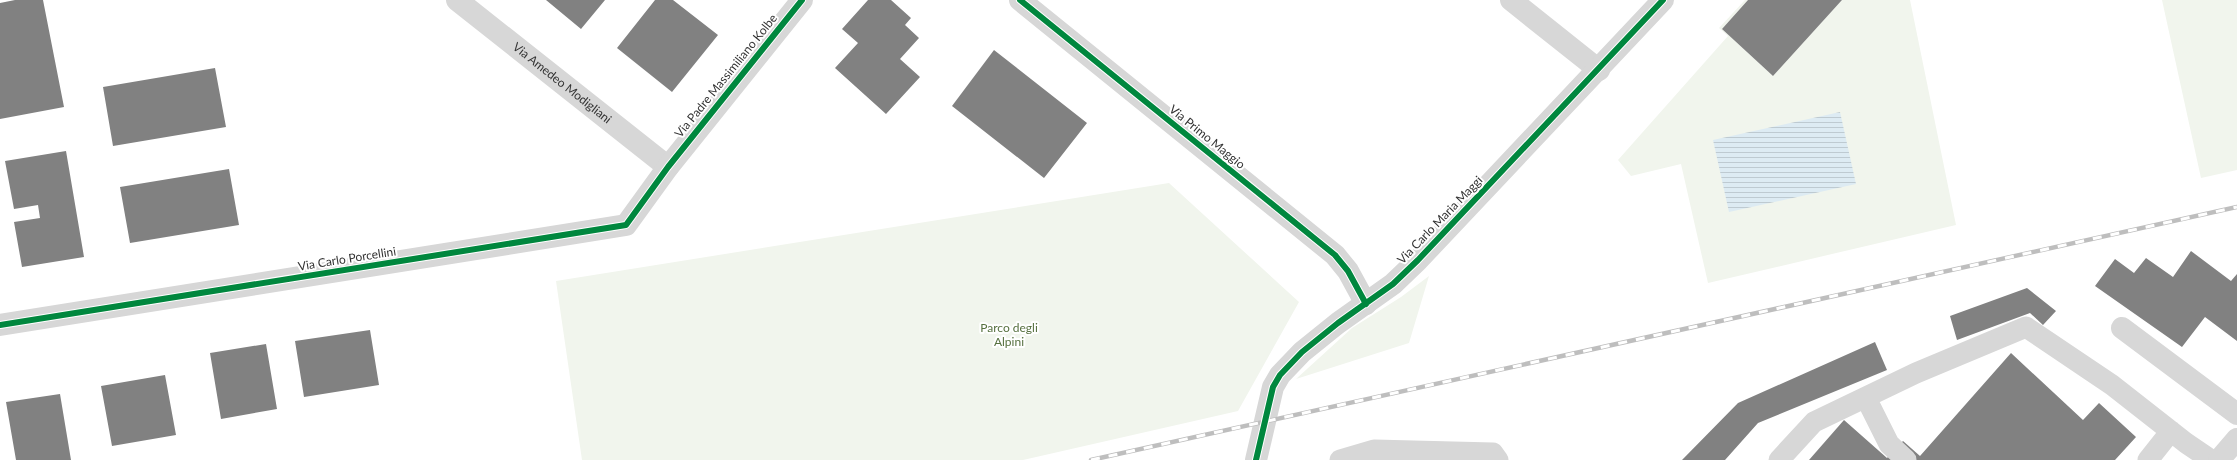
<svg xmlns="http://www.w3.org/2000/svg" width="2237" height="460" font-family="Lato,sans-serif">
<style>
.green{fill:#f1f5ed}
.water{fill:url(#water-rules)}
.building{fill:#818181}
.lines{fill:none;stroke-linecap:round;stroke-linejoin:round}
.lane{stroke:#d7d7d7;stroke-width:21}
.street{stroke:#d7d7d7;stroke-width:22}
.rail-casing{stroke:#bebebe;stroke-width:4.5}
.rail{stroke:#fff;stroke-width:3;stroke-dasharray:9;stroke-linecap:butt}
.cycleway-casing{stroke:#fff;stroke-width:8}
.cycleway{stroke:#00873e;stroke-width:6}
.labels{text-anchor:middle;stroke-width:4;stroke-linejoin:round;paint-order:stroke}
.street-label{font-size:12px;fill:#333;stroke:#fff}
.park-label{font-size:12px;fill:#56703f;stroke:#fff}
</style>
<defs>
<pattern id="water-rules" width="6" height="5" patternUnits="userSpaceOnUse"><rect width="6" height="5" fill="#ddebf3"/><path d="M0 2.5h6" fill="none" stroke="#becad1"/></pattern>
</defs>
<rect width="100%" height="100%" fill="#fff"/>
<path class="green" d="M1745,0h3l-26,29 51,47 69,-76h68l46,225 -248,58 -27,-119 -50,12 -13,-16 110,-124 -9,-8z
M2162,0h75v170l-36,8z
M1169,183l130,119 -61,109 -215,49h-441l-26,-179z
M1429,276l-20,67 -113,36 56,-51 49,-31z"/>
<path class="water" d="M1840,112l16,72 -127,28 -16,-72z"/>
<path class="building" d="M15,0h28l21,107 -64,12v-116z
M546,0h59l-24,29z
M655,0h18l45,35 -46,57 -55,-44z
M868,0h23l20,18 -6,7 14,13 -19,21 20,18 -34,37 -51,-46 23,-25 -16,-14z
M1748,0h94l-69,76 -51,-47z
M994,50l93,73 -43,55 -92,-72z
M215,68l11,59 -113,19 -10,-59z
M66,151l18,106 -62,10 -8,-45 26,-4 -2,-13 -24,4 -9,-48z
M229,169l10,56 -109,18 -10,-56z
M2191,251l40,30 6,-7v67l-32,-24 -23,30 -87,-61 20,-27 19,14 12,-15 27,19z
M2027,288l29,23 -13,14 -13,-12 -73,27 -7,-24z
M370,330l9,55 -75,12 -9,-56z
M1875,342l12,28 -129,53 -33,37h-43l56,-57z
M266,344l11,65 -56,10 -11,-66z
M2011,353l72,67 16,-17 37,34 -21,23h-306l35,-40 43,38 16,-17 17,15z
M165,375l11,60 -64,11 -11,-60z
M60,394l11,66h-55l-10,-58z"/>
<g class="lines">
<path class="lane" d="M1866,398l23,46 17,16
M1340,460l34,-10 119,3 5,7
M1779,460l35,-38 102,-49 110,-46 86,58 74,58 25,17
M2148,460l23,-29"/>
<g class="street">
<path id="s1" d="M457,0l211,167"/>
<path d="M1020,0l315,255 13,16 18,33"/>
<path d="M1511,0l88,70"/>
<path d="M0,325l626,-100 42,-58 134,-167"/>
<path d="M2122,328l115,86"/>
<path d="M1256,460l17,-73 7,-12 22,-23 36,-29 55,-39 25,-24 245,-260"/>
<path d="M2219,460l18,-21"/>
</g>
<g class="rail-casing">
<path id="rail" d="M1091,460l1146,-253"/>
</g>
<use href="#rail" class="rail"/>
<g class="cycleway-casing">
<path id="cycleway" d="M1020,0l315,255 13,16 18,33
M0,325l626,-100 42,-58 134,-167
M1256,460l17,-73 7,-12 22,-23 36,-29 55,-39 25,-24 245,-260"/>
</g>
<use href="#cycleway" class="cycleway"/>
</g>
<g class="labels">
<g class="street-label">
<text transform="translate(726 76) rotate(-51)" y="4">Via Padre Massimiliano Kolbe</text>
<text dy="4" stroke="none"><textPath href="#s1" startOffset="134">Via Amedeo Modigliani</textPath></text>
<text transform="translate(1207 137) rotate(39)" y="4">Via Primo Maggio</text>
<text transform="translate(1440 220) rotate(-46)" y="4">Via Carlo Maria Maggi</text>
<text transform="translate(347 259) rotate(-9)" y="4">Via Carlo Porcellini</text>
</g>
<g class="park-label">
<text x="1009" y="332">Parco degli<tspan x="1009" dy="14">Alpini</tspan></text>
</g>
</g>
</svg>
